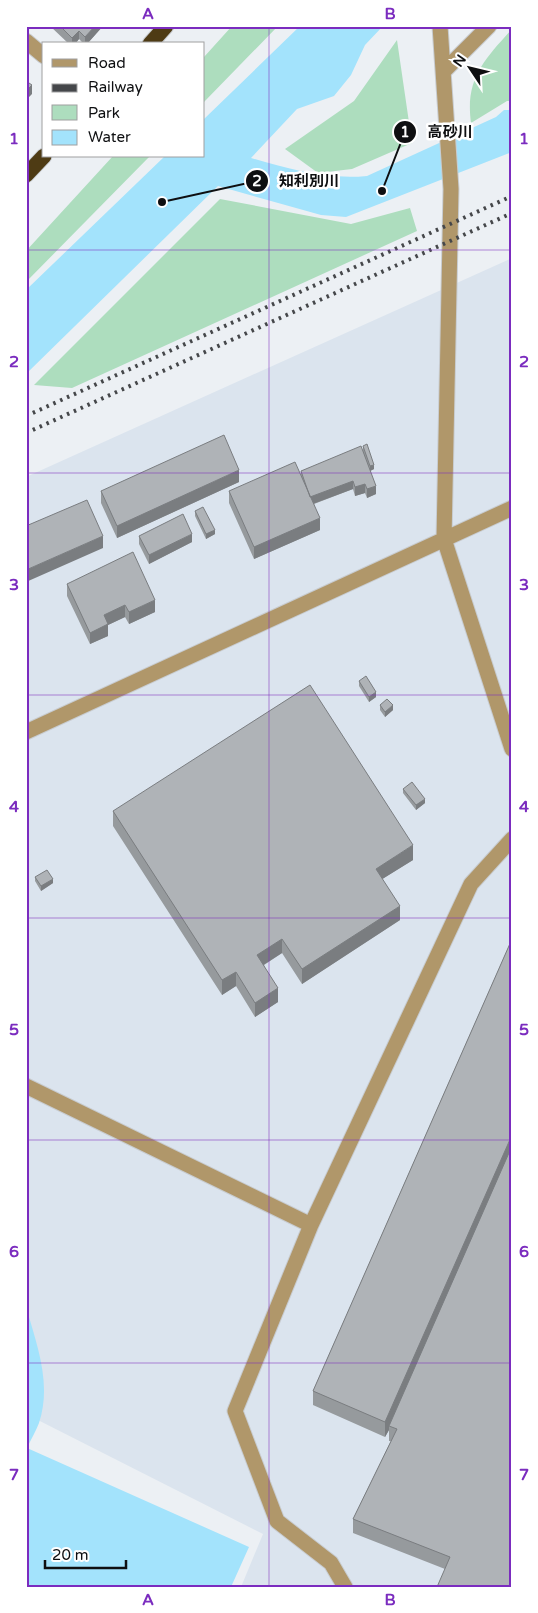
<svg xmlns="http://www.w3.org/2000/svg" width="538" height="1613" font-family="'Varela Round','Noto Sans JP',sans-serif">
<style>
.built{fill:#dbe4ee}
.green{fill:#adddbe}
.water{fill:#a3e3fc}
.lines{fill:none;stroke-linecap:round;stroke-linejoin:round}
.minor-casing{stroke:#c8ccd0;stroke-width:17}
.highway-casing{stroke:#c8ccd0;stroke-width:17}
.minor{stroke:#b0976a;stroke-width:15}
.highway{stroke:#4e3b14;stroke-width:15}
.rail{stroke:#45474a;stroke-width:4;stroke-dasharray:2.5 5;stroke-linecap:butt}
.wall{fill:#969a9d}
.shaded-wall{fill:#7a7d80}
.building{fill:#afb3b7;stroke:#7a7d80}
.grid{fill:none;stroke:#7b2cbf;stroke-width:1;stroke-opacity:0.55}
.leader{fill:none;stroke:#0e0f11;stroke-width:2}
.callout-dot{fill:#0e0f11;stroke:#fff;stroke-width:2}
.mark-label{font-size:15px;text-anchor:middle;font-weight:bold;fill:#fff}
.callout-label{font-size:15px;text-anchor:middle;font-weight:bold;fill:#0e0f11;stroke:#fff;stroke-width:5;stroke-linejoin:round;paint-order:stroke}
.neatline{fill:none;stroke:#7b2cbf;stroke-width:2}
.grid-label{font-size:16px;text-anchor:middle;font-weight:bold;fill:#7b2cbf}
</style>
<rect width="100%" height="100%" fill="#ecf0f4"/>
<path class="built" d="M512,258v1329h-271l22,-53 -237,-120v-937z"/>
<path class="green" d="M232,26h46l-74,76v-45z
M512,29v72h-5l-36,22c-6,-44 13,-63 41,-94z
M397,40l15,103 -60,26 -34,4 -33,-24 69,-48z
M113,156h37l-124,126v-31z
M220,199l131,25 59,-16 7,23 -345,157 -38,-3z"/>
<path class="water" d="M300,26h83l-18,19 -14,30 -17,21 -37,13 -46,49c39,11 76,22 116,18l129,-59 8,-7h8v42l-166,65 -25,-2 -103,-29 -192,188v-84l139,-134h39v-37z
M26,1307c11,38 26,77 13,116 -3,8 -8,16 -12,25l222,99 -18,40h-205z"/>
<g class="lines">
<g class="minor-casing">
<path id="minor" d="M440,26l11,163 -7,350 68,210
M26,41l18,15
M444,71l45,-45
M26,732l486,-224
M26,1086l285,139
M345,1587l-14,-24 -54,-42 -42,-110 76,-186 160,-341 41,-45"/>
</g>
<g class="highway-casing">
<path id="highway" d="M150,44l16,-18
M26,175l18,-19"/>
</g>
<use href="#minor" class="minor"/>
<use href="#highway" class="highway"/>
<path class="rail" d="M26,416l486,-220
M26,433l486,-220"/>
</g>
<path class="wall" d="M50,26h53l-16,18h-3l-5,-5 -4,5h-6z
M363,446l11,23 -4,2 6,23 -9,4 -2,-5 -10,3 -2,-7 -39,15 6,26 -66,29 -25,-56v-12l72,-15v-5l62,-21z
M239,482l-122,56 -16,-35v-12z
M195,511l20,23 -9,5 -11,-23z
M139,536l53,6 -43,22 -10,-20z
M67,584l88,28 -26,12 -4,-7 -17,8v11l-18,8 -23,-48z
M359,681l17,16 -7,5 -10,-16z
M380,705l13,5 -8,7 -5,-7z
M403,789l22,14 -9,7 -13,-17z
M113,811l300,49 -31,19 18,41 -98,64 -20,-31 -18,12 14,37 -23,15 -19,-31 -14,9 -109,-169z
M35,877l18,6 -12,8 -6,-10z
M512,939v648l-67,-18 -92,-36v-14l38,-78h-2v-11l-4,7 -72,-32v-14z"/>
<path class="shaded-wall" d="M95,26h8l-16,18h-2v-7z
M79,31v8l-4,5h-3v-6z
M32,85v9l-6,6v-9z
M374,465v4l-4,2v-5z
M239,470v12l-122,56v-12z
M353,481v8l-43,16v-8z
M365,484v9l-10,3v-9z
M376,486v8l-9,4v-9z
M320,518v12l-66,29v-12z
M215,530v4l-9,5v-5z
M192,534v8l-43,22v-9z
M103,536v12l-77,34v-12z
M155,600v12l-26,12v-12z
M125,605v12l-17,8v11l-18,8v-11l14,-18z
M376,692v5l-7,5v-5z
M393,705v5l-8,7v-5z
M425,799v4l-9,7v-5z
M413,845v15l-37,23v-14z
M53,879v4l-12,8v-5z
M400,906v14l-98,64v-15z
M282,939v14l-25,16v-14z
M236,972v14l-14,9v-15z
M278,988v14l-23,15v-14z
M512,1135v14l-123,277v4l-4,7v-15z"/>
<path class="building" d="M60,26h35l-10,11 -6,-6 -7,7z
M26,81l6,4 -6,6z
M224,435l15,35 -122,56 -16,-35z
M367,444l7,21 -4,1 -7,-20z
M361,446l15,40 -9,3 -2,-5 -10,3 -2,-6 -43,16 -9,-26z
M295,462l25,56 -66,29 -25,-56z
M87,500l16,36 -77,34v-44z
M203,507l12,23 -9,4 -11,-23z
M183,514l9,20 -43,21 -10,-19z
M133,552l22,48 -26,12 -4,-7 -21,10 4,9 -18,9 -23,-49z
M366,676l10,16 -7,5 -10,-16z
M310,685l103,160 -37,24 24,37 -98,63 -20,-30 -25,16 21,33 -23,15 -19,-31 -14,8 -109,-169z
M387,699l6,6 -8,7 -5,-7z
M412,782l13,17 -9,6 -13,-16z
M47,870l6,9 -12,7 -6,-9z
M512,939v196l-127,287 -72,-31z
M512,1146v441h-75l13,-30 -97,-38 44,-90 -8,-3z"/>
<path class="grid" d="M269,26v1561M26,250h486M26,473h486M26,695h486M26,918h486M26,1140h486M26,1363h486"/>
<path class="leader" d="M382 191L405 132M162 202L257 181"/>
<g class="callout-dot">
<circle cx="382" cy="191" r="5"/>
<circle cx="162" cy="202" r="5"/>
<circle cx="405" cy="132" r="12"/>
<circle cx="257" cy="181" r="12"/>
</g>
<g class="mark-label">
<text x="405" y="137">1</text>
<text x="257" y="186">2</text>
</g>
<g class="callout-label">
<text x="450" y="137">高砂川</text>
<text x="309" y="186">知利別川</text>
</g>
<rect width="538" height="1613" fill="none" stroke="#ffffff" stroke-width="55"/>
<rect x="42" y="42" width="162" height="115" fill="#ffffff" stroke="#9f9fa0"/>
<rect x="52" y="59" width="25" height="8" fill="#b0976a" stroke="#9f9fa0"/>
<text x="88" y="68" font-size="15" fill="#0e0f11">Road</text>
<rect x="52" y="84" width="25" height="8" fill="#45474a" stroke="#9f9fa0"/>
<text x="88" y="92" font-size="15" fill="#0e0f11">Railway</text>
<rect x="52" y="105" width="25" height="15" fill="#adddbe" stroke="#9f9fa0"/>
<text x="88" y="118" font-size="15" fill="#0e0f11">Park</text>
<rect x="52" y="130" width="25" height="15" fill="#a3e3fc" stroke="#9f9fa0"/>
<text x="88" y="142" font-size="15" fill="#0e0f11">Water</text>
<g transform="translate(470 68) rotate(305)" stroke="#ffffff" stroke-width="4" paint-order="stroke">
<path d="M0-4L9 19L0 12L-9 19Z" fill="#0e0f11"/>
<text y="-8" font-size="14" font-weight="bold" text-anchor="middle" fill="#0e0f11">N</text>
</g>
<path d="M45 1560v8h81v-8" fill="none" stroke="#0e0f11" stroke-width="2.5"/>
<text x="52" y="1560" font-size="15" fill="#0e0f11" stroke="#ffffff" stroke-width="4" paint-order="stroke">20 m</text>
<rect x="28" y="28" width="482" height="1558" class="neatline"/>
<g class="grid-label">
<text x="148" y="19">A</text>
<text x="390" y="19">B</text>
<text x="14" y="144">1</text>
<text x="524" y="144">1</text>
<text x="14" y="367">2</text>
<text x="524" y="367">2</text>
<text x="14" y="590">3</text>
<text x="524" y="590">3</text>
<text x="14" y="812">4</text>
<text x="524" y="812">4</text>
<text x="14" y="1035">5</text>
<text x="524" y="1035">5</text>
<text x="14" y="1257">6</text>
<text x="524" y="1257">6</text>
<text x="14" y="1480">7</text>
<text x="524" y="1480">7</text>
<text x="148" y="1605">A</text>
<text x="390" y="1605">B</text>
</g>
</svg>
